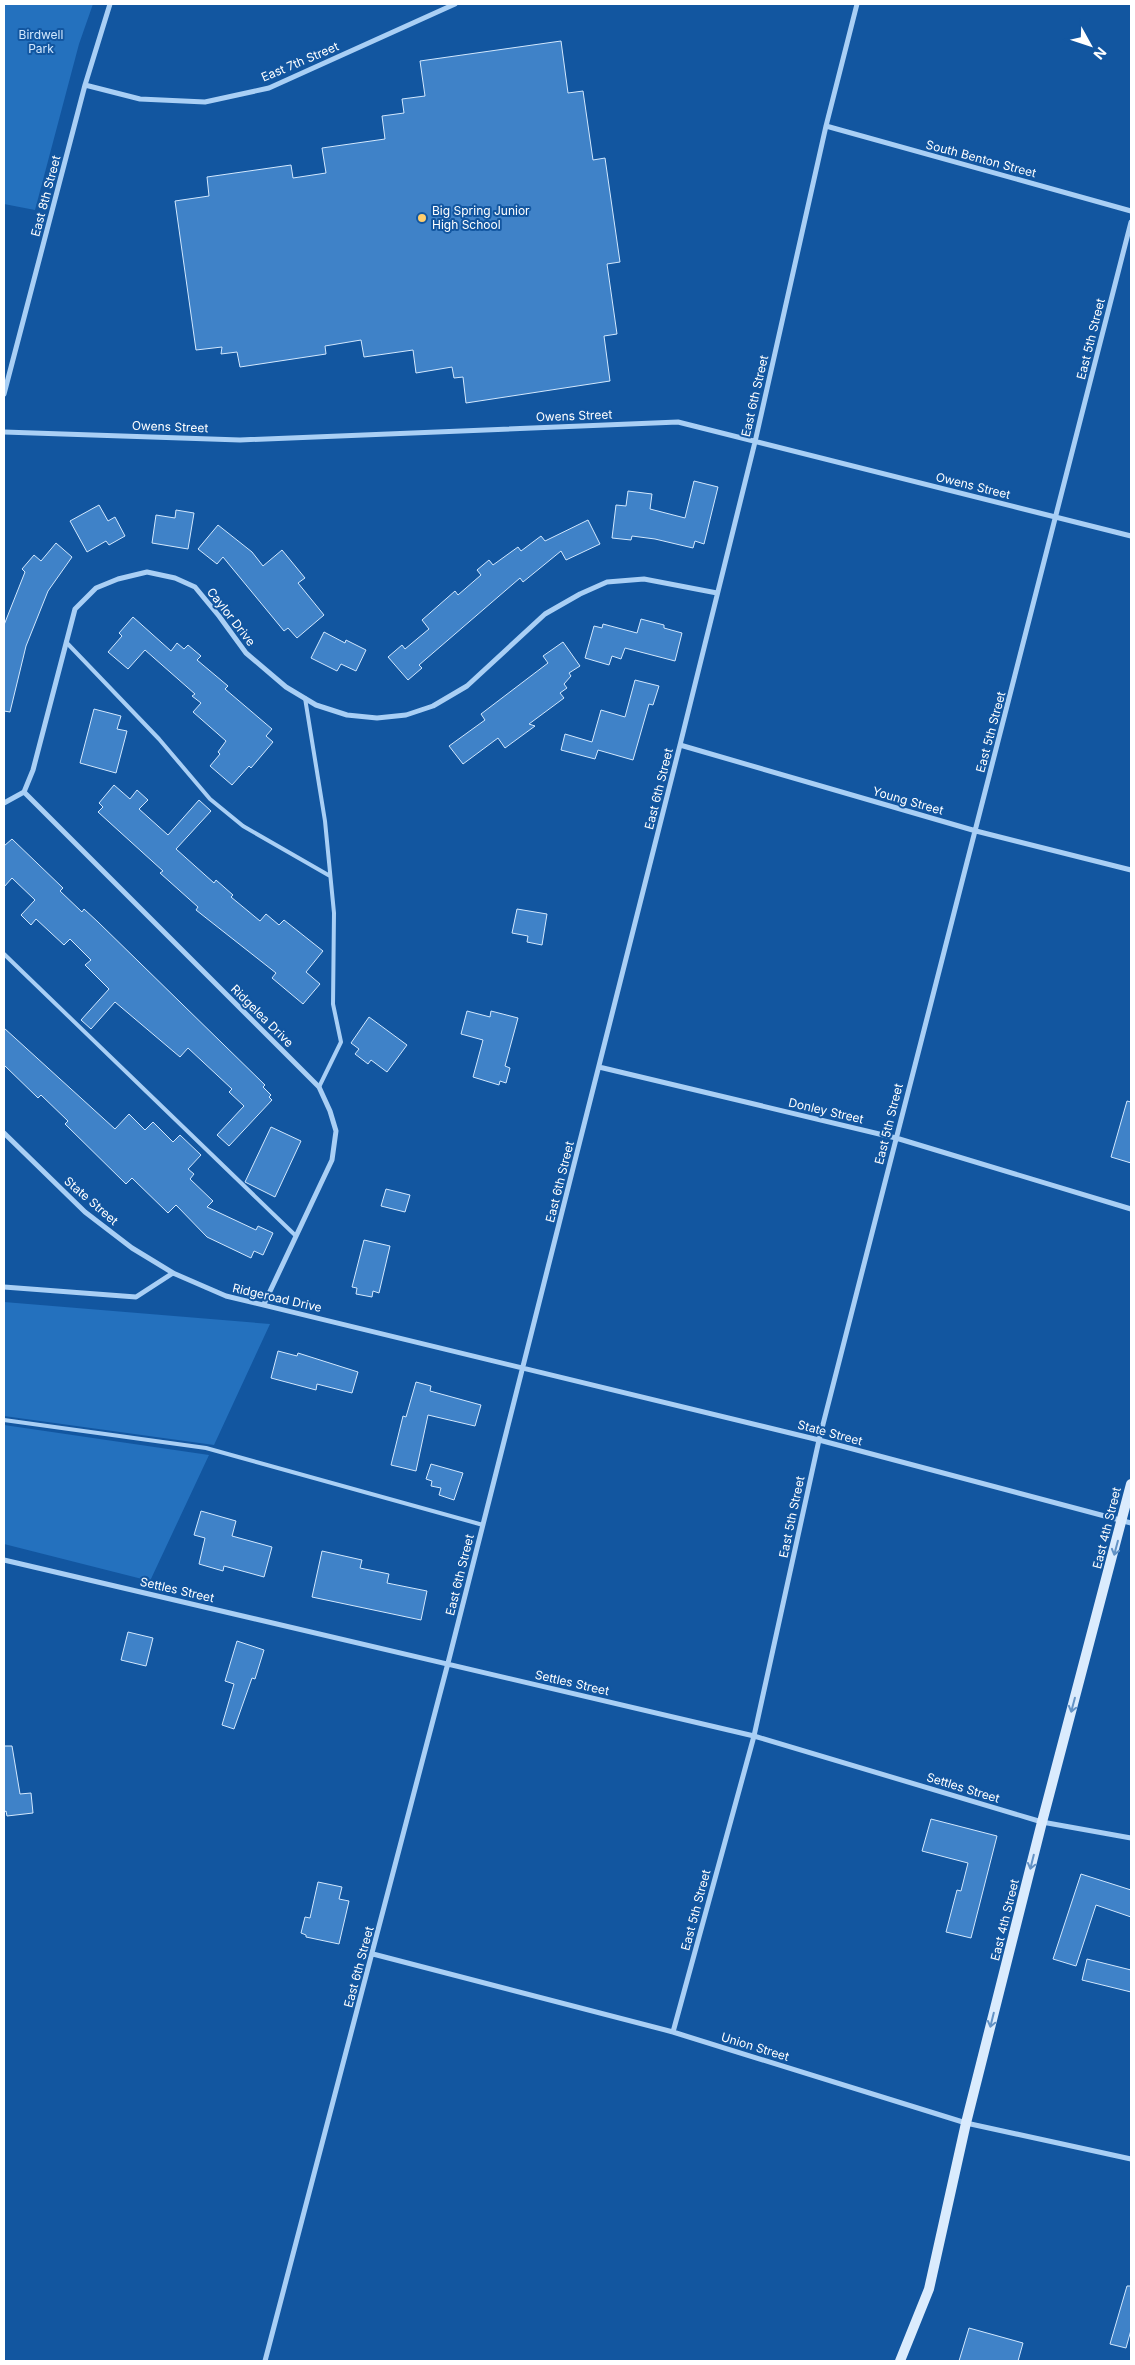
<svg xmlns="http://www.w3.org/2000/svg" width="1135" height="2365" font-family="Inter,sans-serif">
<style>
.green{fill:#2471be}
.building{fill:#3f82c8;stroke:#d2e8fe}
.lines{fill:none;stroke-linecap:round;stroke-linejoin:round}
.service{stroke:#a9cff5;stroke-width:4}
.minor{stroke:#a9cff5;stroke-width:5}
.secondary{stroke:#daebfd;stroke-width:10}
.oneway{stroke:#6292c5}
.poi-dot{fill:#ffce6d;stroke:#1256a0;stroke-width:2}
.labels{text-anchor:middle;stroke-width:4;stroke-linejoin:round;paint-order:stroke}
.park-label{font-size:12px;fill:#d2e8fe;stroke:#1256a0}
.street-label{font-size:12px;fill:#fff;stroke:#1256a0}
.poi-label{font-size:12px;fill:#fff;stroke:#1256a0;text-anchor:start}
</style>
<rect width="100%" height="100%" fill="#1256a0"/>
<path class="green" d="M4,4h89l-14,40 -44,166 -31,-6z
M4,1302l266,22 -56,121 -210,-29z
M4,1425l205,30 -59,126 -146,-37z"/>
<path class="building" d="M561,41l7,52 15,-2 10,69 12,-2 15,104 -13,2 10,70 -13,2 6,45 -144,22 -3,-26 -9,1 -2,-11 -36,6 -3,-23 -49,7 -3,-17 -36,6 1,8 -86,13 -3,-15 -16,2 1,-7 -26,3 -21,-149 34,-5 -2,-19 84,-12 2,13 33,-5 -4,-25 63,-9 -3,-23 22,-3 -2,-14 23,-3 -5,-35z
M694,481l24,6 -14,57 -9,-3 -2,7 -38,-9 -23,-3 -1,4 -19,-2 4,-33 10,1 2,-15 24,3 -2,15 35,9z
M99,505l9,16 7,-4 10,19 -16,9 -3,-4 -19,11 -17,-31z
M176,510l18,3 -6,36 -36,-6 4,-28 19,3z
M588,520l12,24 -34,16 -5,-9 -38,31 -3,-4 -101,87 3,3 -14,12 -20,-23 14,-12 3,4 24,-20 -7,-9 33,-29 3,4 23,-20 -4,-5 12,-10 4,5 25,-18 3,4 20,-15 4,5z
M218,525l34,27 11,14 19,-16 23,28 -7,5 26,32 -27,23 -9,-10 -4,3 -61,-74 -6,7 -19,-15z
M56,543l16,14 -24,34 -22,55 -16,66 -6,-1v-86l21,-53 -3,-3 12,-14 7,6z
M133,617l38,34 6,-8 7,6 4,-4 13,11 -4,4 31,26 -3,3 47,40 -6,7 7,6 -22,26 -2,-2 -17,19 -22,-19 10,-12 -2,-2 8,-11 -33,-29 8,-9 -9,-7 3,-2 -50,-44 -17,19 -20,-17 14,-16 -3,-3z
M641,619l23,6v3l18,5 -7,28 -50,-13 -4,11 -9,-3 -3,9 -24,-7 9,-32 8,2 1,-4 34,9z
M324,632l21,11 1,-3 20,10 -10,21 -15,-7 -4,7 -26,-13z
M563,642l17,24 -11,7 2,3 -7,8 3,4 -7,5 4,5 -35,26 6,2 -30,22 -7,-10 -35,26 -14,-18 36,-26 -4,-6 67,-51 -5,-7z
M635,680l24,6 -6,19 -4,-1 -16,56 -35,-10 -3,9 -34,-9 4,-16 27,8 9,-32 24,7z
M94,709l27,7 -4,13 10,2 -11,42 -36,-10z
M114,785l16,14 7,-9 11,10 -9,9 29,26 31,-35 12,11 -35,38 38,34 2,-3 17,15 -2,2 29,24 6,-7 13,11 5,-5 39,31 -17,21 14,12 -17,20 -31,-26 4,-5 -80,-63 2,-3 -38,-34 3,-2 -65,-59 5,-5 -4,-4z
M12,839l51,49 -3,3 22,21 2,-3 14,13 167,163 -2,2 8,8 -2,2 3,3 -43,46 -12,-11 27,-29 -15,-14 3,-3 -44,-41 -8,9 -65,-55 -24,27 -10,-9 28,-31 -24,-24 6,-5 -21,-21 -6,6 -28,-26 -5,6 -10,-10 14,-15 -23,-22 -8,9v-41z
M517,909l30,5 -5,31 -15,-3 1,-6 -16,-3z
M467,1011l23,6 1,-6 27,7 -13,48 5,2 -4,15 -6,-2 -1,4 -26,-8 10,-37 -22,-6z
M369,1017l38,28 -20,27 -16,-12 -3,4 -13,-10 4,-5 -8,-6z
M4,1028l111,101 14,-15 16,16 8,-8 20,20 7,-7 21,20 -13,14 6,5 -4,5 23,22 -6,6 49,23 2,-4 15,7 -10,22 -9,-4 -3,7 -44,-21 -31,-32 -8,8 -36,-35 -6,6 -61,-60 3,-3 -27,-26 -3,3 -34,-33z
M1127,1101l4,1v61l-20,-6z
M271,1127l30,14 -26,56 -30,-15z
M386,1189l24,6 -5,17 -24,-6z
M364,1240l26,6 -11,47 -6,-2 -1,6 -16,-3 1,-6 -5,-1z
M278,1351l19,5 1,-3 60,19 -6,21 -35,-9 -1,6 -45,-12z
M416,1382l15,4 -1,5 51,14 -6,21 -47,-11 -12,56 -25,-6 12,-49 3,1z
M431,1464l32,9 -9,27 -15,-5 2,-7 -10,-2 1,-5 -6,-2z
M201,1511l35,10 -4,15 40,11 -8,30 -40,-11 -1,5 -24,-7 6,-26 -11,-3z
M322,1551l40,9 -2,8 29,6 -2,9 40,8 -6,29 -109,-23z
M128,1632l25,6 -7,28 -25,-6z
M237,1641l27,9 -9,29 -3,-1 -18,51 -12,-4 12,-41 -9,-3z
M4,1746h8l8,48 11,-1 2,20 -26,3 -1,-5 -2,1z
M931,1819l66,17 -26,102 -25,-6 11,-42 4,1 7,-28 -46,-12z
M1081,1874l50,16v27l-35,-12 -20,61 -23,-7z
M318,1882l24,5 -3,12 10,2 -10,43 -33,-7v-2l-5,-2 4,-16 5,1z
M1087,1959l44,11v22l-49,-12z
M1127,2286h4v44l-5,18 -16,-4z
M969,2328l54,15 -5,18h-59z"/>
<g class="lines">
<path class="service" d="M66,642l93,97 51,60 33,27 87,50
M305,698l20,123 9,92 -1,91 8,38 -22,45
M4,954l292,282
M4,1420l202,28 277,77"/>
<path class="minor" d="M85,85l55,14 65,3 64,-14 186,-84
M826,126l305,85
M4,394l81,-309 25,-81
M4,432l236,8 438,-18 453,114
M680,745l296,86 155,39
M24,792l295,295 11,24 6,20 -4,29 -68,144
M4,803l20,-11 9,-22 42,-161 21,-21 22,-9 29,-7 28,6 20,9 24,29 27,37 40,34 30,18 31,10 30,3 29,-3 27,-9 34,-20 78,-72 35,-20 27,-12 37,-3 73,14
M599,1067l297,71 235,71
M4,1133l81,79 47,36 41,25
M4,1287l132,10 37,-24 53,23 593,144 312,83
M4,1560l750,176 288,86 89,16
M373,1954l300,78 293,91 165,36
M673,2032l81,-296 65,-296 312,-1218
M265,2361l183,-698 232,-918 75,-303 71,-316 31,-122"/>
<path class="secondary" d="M900,2361l29,-72 37,-166 76,-301 89,-338"/>
</g>
<defs><path id="oneway-shaft" d="M-6 0H5M1.5-3L5.5 0L1.5 3" fill="none" stroke-width="1.6" stroke-linecap="round" stroke-linejoin="round" transform="scale(1.25)"/></defs>
<g class="oneway">
<use href="#oneway-shaft" transform="translate(1116 1548) rotate(105)"/>
<use href="#oneway-shaft" transform="translate(1073 1705) rotate(105)"/>
<use href="#oneway-shaft" transform="translate(1032 1862) rotate(104)"/>
<use href="#oneway-shaft" transform="translate(992 2020) rotate(104)"/>
</g>
<circle class="poi-dot" cx="422" cy="218" r="5"/>
<g class="labels">
<g class="park-label">
<text x="41" y="39">Birdwell<tspan x="41" dy="14">Park</tspan></text>
</g>
<g class="street-label">
<text transform="translate(300 62) rotate(-23)" y="4">East 7th Street</text>
<text transform="translate(981 159) rotate(15)" y="4">South Benton Street</text>
<text transform="translate(46 196) rotate(-75)" y="4">East 8th Street</text>
<text transform="translate(1091 339) rotate(-76)" y="4">East 5th Street</text>
<text transform="translate(755 396) rotate(-77)" y="4">East 6th Street</text>
<text transform="translate(574 416) rotate(-2)" y="4">Owens Street</text>
<text transform="translate(170 427) rotate(2)" y="4">Owens Street</text>
<text transform="translate(973 486) rotate(14)" y="4">Owens Street</text>
<text transform="translate(231 617) rotate(52)" y="4">Caylor Drive</text>
<text transform="translate(991 732) rotate(-75)" y="4">East 5th Street</text>
<text transform="translate(659 789) rotate(-76)" y="4">East 6th Street</text>
<text transform="translate(908 801) rotate(16)" y="4">Young Street</text>
<text transform="translate(262 1016) rotate(45)" y="4">Ridgelea Drive</text>
<text transform="translate(826 1111) rotate(13)" y="4">Donley Street</text>
<text transform="translate(889 1124) rotate(-76)" y="4">East 5th Street</text>
<text transform="translate(560 1182) rotate(-76)" y="4">East 6th Street</text>
<text transform="translate(91 1201) rotate(41)" y="4">State Street</text>
<text transform="translate(277 1298) rotate(13)" y="4">Ridgeroad Drive</text>
<text transform="translate(830 1433) rotate(15)" y="4">State Street</text>
<text transform="translate(792 1517) rotate(-78)" y="4">East 5th Street</text>
<text transform="translate(1107 1528) rotate(-76)" y="4">East 4th Street</text>
<text transform="translate(460 1575) rotate(-76)" y="4">East 6th Street</text>
<text transform="translate(177 1590) rotate(13)" y="4">Settles Street</text>
<text transform="translate(572 1683) rotate(13)" y="4">Settles Street</text>
<text transform="translate(963 1788) rotate(17)" y="4">Settles Street</text>
<text transform="translate(696 1910) rotate(-75)" y="4">East 5th Street</text>
<text transform="translate(1005 1920) rotate(-76)" y="4">East 4th Street</text>
<text transform="translate(359 1967) rotate(-75)" y="4">East 6th Street</text>
<text transform="translate(755 2047) rotate(17)" y="4">Union Street</text>
</g>
<g class="poi-label">
<text x="432" y="215">Big Spring Junior<tspan x="432" dy="14">High School</tspan></text>
</g>
</g>
<rect width="1135" height="2365" fill="none" stroke="#ffffff" stroke-width="10"/>
<g transform="translate(1090 45) rotate(130)" stroke="#1256a0" stroke-width="4" paint-order="stroke">
<path d="M0-4L9 19L0 12L-9 19Z" fill="#ffffff"/>
<text y="-8" font-size="14" font-weight="bold" text-anchor="middle" fill="#ffffff">N</text>
</g>
</svg>
